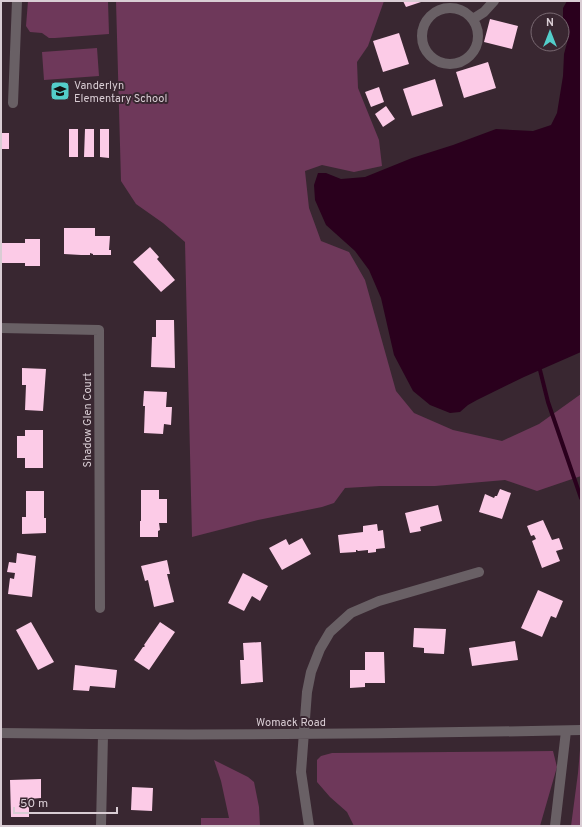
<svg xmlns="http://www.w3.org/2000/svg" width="582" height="827" font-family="Overpass,sans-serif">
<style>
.green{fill:#6e385a}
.water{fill:#2a001d}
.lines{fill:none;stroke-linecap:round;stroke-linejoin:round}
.stream{stroke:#2a001d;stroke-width:4}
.building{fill:#fccbe7}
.minor{stroke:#696065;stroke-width:10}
.labels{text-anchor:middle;stroke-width:4;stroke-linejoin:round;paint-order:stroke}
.poi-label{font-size:11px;fill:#d9cdd4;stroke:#392731;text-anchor:start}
.street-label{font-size:11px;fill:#d9cdd4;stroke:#392731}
</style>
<rect width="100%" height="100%" fill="#392731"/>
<path class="green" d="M28,1h80l1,33 -54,4h-6l-7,-5 -12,-1 -4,-6z
M116,1h268l-16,45 -11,16 1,26 21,52 3,26 -28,6 -32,-7 -17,6 4,37 12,33 28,11 16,28 31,111 18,22 39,17 49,11 37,-17 42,-30v82l-44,15 -32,-11 -70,6h-55l-35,2 -11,15 -12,4 -64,13 -66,17 -7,-295 -22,-19 -27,-19 -15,-23z
M97,48l2,28 -55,4 -2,-28z
M580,750h1v76h-10l7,-53z
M553,751l4,16 -17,59h-186l-7,-14 -17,-15 -13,-15v-22l4,-4 11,-3z
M214,760l34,17 6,5 5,25 1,19h-59v-8h28l-8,-37z"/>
<path class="water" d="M567,1h14v351l-57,25 -47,23 -9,5 -8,7 -10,1 -20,-8 -17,-14 -19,-36 -13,-57 -12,-28 -14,-19 -29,-26 -11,-25 -1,-15 4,-12h8l15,6 24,-2 47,-19 41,-13 43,-16 37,2 18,-6 6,-12 6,-37 1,-22 4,-15 -5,-18v-13z"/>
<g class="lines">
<path class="stream" d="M540,370l8,32 33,96"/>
</g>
<path class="building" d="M403,1h21l-18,6z
M490,19l28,7 -6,23 -28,-7z
M399,33l10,31 -26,8 -10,-31z
M488,62l8,26 -32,10 -8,-26z
M435,79l8,27 -31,10 -9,-27z
M379,87l5,15 -13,5 -6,-15z
M386,106l9,13 -12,8 -8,-13z
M69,129h9v28h-9z
M85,129h9v28h-10z
M100,129h9v29l-9,-1z
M1,133h8v16h-8z
M64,228h31v8h15l-1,14h2v5h-18v-1l-3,-1v2h-9l-17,-1z
M25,239h15v27h-15v-3h-24v-20h24z
M150,247l9,10 -2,2 18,21 -14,12 -28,-30z
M156,320h18l1,48 -24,-1 1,-30h4z
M22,368l24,1 -3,42 -18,-1 1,-25h-4z
M144,391l23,1 -1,15h6l-1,18 -7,-1 -1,10 -19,-1 1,-27h-2z
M25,430h18v38h-18v-10h-8v-22h8z
M500,489l11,4 -9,26 -23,-7 6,-18 9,4 1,-2h2z
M141,490h18v9h8v24h-8l1,7 -2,1v6h-18v-16h1z
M26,491h18v27h2v15l-24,1v-17h4z
M438,505l4,16 -22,6 1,4 -11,2 -5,-20z
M543,520l9,20 7,-2 4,11 -7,2 4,10 -18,7 -10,-27 4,-2 -2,-4 -3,1 -4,-10z
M377,524l1,7 5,-1 2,18 -9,1v3l-8,1v-3l-10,1 -1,-1h-1v2l-16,1 -2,-18 25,-3v-6z
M302,538l9,16 -29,16 -13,-22 17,-9 3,6z
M17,553l19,3 -4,41 -24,-3 2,-16 4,1 1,-6 -8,-1 2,-10 7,1z
M167,560l3,14h-3l7,28 -20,5 -6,-27 -3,1 -4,-15z
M243,573l25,13 -8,15 -8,-5 -8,15 -16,-8z
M538,590l25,11 -7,17 -5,-2 -9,21 -21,-9z
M31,622l23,40 -16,8 -22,-40z
M160,622l15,10 -26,38 -15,-10 9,-13h1l1,-1 -1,-1z
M414,628l32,1 -2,25 -20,-1v-5l-11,-1z
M515,641l3,19 -46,6 -3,-18z
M261,642l2,40 -22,2 -1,-24h4l-1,-17z
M365,652h19l1,31h-20v4l-15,1v-18h15z
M75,665l42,5 -2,18 -25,-2 -1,5 -16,-1z
M41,779v19l-12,1v18h-18l-1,-37z
M132,787l21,1 -1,23 -21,-1z"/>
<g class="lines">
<path class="minor" d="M422 36a28 28 0 1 1 56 0a28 28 0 1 1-56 0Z
M473,19l11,-7 10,-11
M13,103l4,-102
M1,328l98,2 1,278
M1,733c193,3 387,1 580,-3
M101,826l2,-91
M309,826l-8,-54 6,-80 4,-20 9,-23 10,-17 21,-19 28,-12 100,-29
M555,826l11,-95"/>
</g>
<defs>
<g id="school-square" transform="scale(1)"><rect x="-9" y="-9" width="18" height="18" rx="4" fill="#53cdca" stroke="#392731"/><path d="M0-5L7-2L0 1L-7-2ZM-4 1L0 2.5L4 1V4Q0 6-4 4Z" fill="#111"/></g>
</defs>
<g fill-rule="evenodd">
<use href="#school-square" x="60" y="91"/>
</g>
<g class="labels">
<g class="poi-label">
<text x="74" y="89">Vanderlyn<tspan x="74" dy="13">Elementary School</tspan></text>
</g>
<g class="street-label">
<text transform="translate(87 420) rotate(-90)" y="4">Shadow Glen Court</text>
<text x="291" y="726">Womack Road</text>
</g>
</g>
<rect width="582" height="827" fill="none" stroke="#d9cdd4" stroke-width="4"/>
<g transform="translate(550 32)"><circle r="19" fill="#392731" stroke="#796972"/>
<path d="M0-3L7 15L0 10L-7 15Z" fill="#53cdca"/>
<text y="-6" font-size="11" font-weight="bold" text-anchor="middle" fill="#d9cdd4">N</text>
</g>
<path d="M14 807v6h103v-6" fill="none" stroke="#d9cdd4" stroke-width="2"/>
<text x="20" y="807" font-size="12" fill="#d9cdd4" stroke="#392731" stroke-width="3" paint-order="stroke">50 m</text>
</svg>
